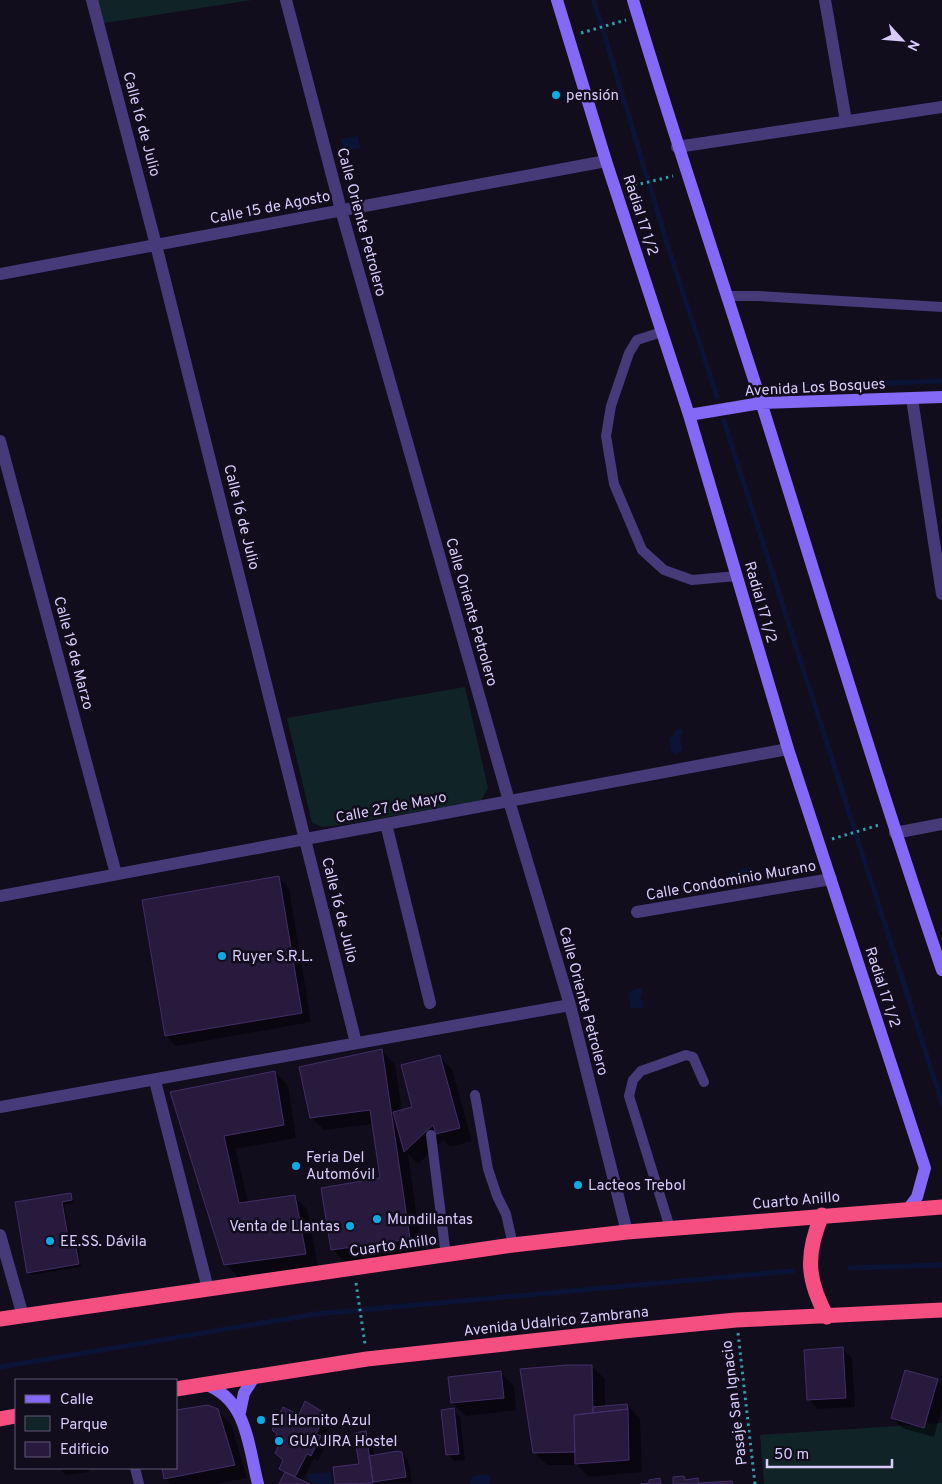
<svg xmlns="http://www.w3.org/2000/svg" width="942" height="1484" font-family="Overpass,sans-serif">
<style>
.green{fill:#102326}
.water{fill:#0b1437}
.shadow{fill:#0007}
.lines{fill:none;stroke-linecap:round;stroke-linejoin:round}
.stream{stroke:#0b1437;stroke-width:5}
.building{fill:#271a3d;stroke:#432d67}
.path{stroke:#349ba8;stroke-width:3;stroke-dasharray:2.5 4;stroke-linecap:butt}
.lane{stroke:#473a79;stroke-width:10}
.street{stroke:#473a79;stroke-width:12}
.secondary{stroke:#8468f6;stroke-width:12}
.highway{stroke:#f54e81;stroke-width:15}
.poi-dot{fill:#0dabe6;stroke:#120d1d;stroke-width:2}
.labels{text-anchor:middle;stroke-width:5;stroke-linejoin:round;paint-order:stroke}
.poi-label{font-size:15px;fill:#d9cbfc;stroke:#120d1d;text-anchor:start}
.street-label{font-size:15px;fill:#d9cbfc;stroke:#120d1d}
</style>
<rect width="100%" height="100%" fill="#120d1d"/>
<path class="green" d="M91,0h161l-154,24z
M465,687l23,101 -7,13 -149,25 -10,1 -10,-4 -25,-105z
M942,1423v61h-178l-4,-49z"/>
<path class="water" d="M358,136l2,12 -16,3 -3,-12z
M682,729l1,3 -3,4 2,14 -7,4 -3,-2 -3,-14 4,-2 3,-6z
M750,867l3,10 -20,7 -3,-10z
M640,988l3,3 -3,7 4,6 -1,4h-12l-2,-16z
M331,1472l1,12h-18l-5,-3 -2,-7z
M486,1474l5,4 -2,6h-18l-1,-3 4,-5z"/>
<path class="shadow" d="M279,878l10,10 22,134 -135,24 -10,-10z
M382,1051l13,13 7,47 11,-4 26,-51 13,13 20,72 -22,6 -7,-7 -25,24 -10,-10 14,98 -77,10 -13,-13 49,-70 -8,-55 -49,6 -13,-13z
M275,1072l13,13 8,53 -60,11 12,54 46,-7 13,13 11,57 -79,12 -14,-14 -53,-172z
M70,1194l4,9 -10,2 7,39 4,-1 3,3 3,21 -50,8 -3,-3 -11,-69z
M842,1349l10,9 3,49 -37,2 -9,-9z
M592,1366l13,13v28l22,-2 13,13 2,54 -53,5 -12,-12h-30l-13,-13z
M501,1373l13,13 2,24 -50,6 -14,-13 -2,-25z
M937,1380l5,5v22l-8,30 -32,-9 -9,-10z
M453,1410l7,6 5,44 -11,1 -6,-6z
M218,1411l13,13 16,54 -31,6h-47h1l-5,-6 -2,-10h13z
M325,1415l7,6 -9,19 3,4 -8,17 -4,-2 -12,22 6,3h-27l4,-10 -5,-5 5,-9 -5,-16 -4,-4 2,-5 -5,-5 26,-14z
M365,1432l7,7 2,18 28,-4 6,7 4,23 -75,1 -3,-15 26,-4z
M59,1468h30v4l-23,3z"/>
<g class="lines">
<path class="stream" d="M594,0l72,240 51,157
M777,387l165,-6
M724,421l218,682
M850,1268l92,-3
M0,1367l316,-53 477,-43"/>
</g>
<path class="building" d="M279,876l23,137 -137,23 -23,-136z
M382,1049l28,190 -79,11 -10,-62 59,-10 -10,-68 -60,8 -11,-51z
M440,1055l20,73 -24,6 -3,-9 -29,27 -11,-40 19,-5 -11,-42z
M275,1071l9,54 -60,11 15,67 56,-8 11,59 -82,11 -54,-173z
M71,1193l1,7 -10,2 7,41 6,-1 4,22 -52,9 -12,-71z
M843,1347l3,51 -39,2 -3,-50z
M567,1365h25l1,48 -19,2 1,37 -42,1 -13,-84z
M905,1370l33,9 -14,49 -33,-10z
M501,1371l3,27 -53,5 -3,-26z
M305,1401l21,13 -10,20 5,2 -10,20 -4,-2 -12,23 -16,-8 4,-9 -8,-7 5,-10 -6,-3 3,-6 -5,-4 11,-23 16,8z
M627,1404l1,5 -35,4v-6z
M208,1405l10,4 17,56 -71,14 -2,-11h14v-58z
M454,1408l5,46 -13,1 -5,-45z
M628,1409l1,51 -54,4 -1,-49z
M366,1431l7,52 -38,1 -2,-17 26,-3 -5,-31z
M398,1451l4,1 4,25 -33,5 -4,-26z
M285,1472l10,5 15,7h-31z
M684,1476l1,4 13,-2 1,6h-26v-7z
M660,1478l1,6h-20l8,-1v-3z
M732,1481l1,3h-34v-1z"/>
<g class="lines">
<path class="path" d="M581,33l45,-13
M628,187l45,-11
M832,839l47,-14
M356,1283l9,61
M738,1333l17,151"/>
<path class="lane" d="M726,296h32l184,11
M662,332l-25,8 -8,13 -18,53 -5,30 8,48 28,66 22,20 28,10 45,-4
M475,1095l13,74 9,27 9,18 7,31
M431,1135l15,121
M670,1228l-41,-132 4,-16 8,-9 45,-16 7,2 11,25
M135,1468l4,16"/>
<path class="street" d="M92,0l64,245 200,798
M286,0l55,210 168,591 61,204 57,227
M825,0l21,121
M677,147l265,-40
M0,274l606,-113
M912,399l30,195
M0,441l116,433
M386,824l44,179
M895,833l47,-9
M0,896l788,-147
M637,912l194,-33
M155,1081l53,208
M0,1107l570,-102
M0,1235l23,81"/>
<path class="secondary" d="M557,0l49,161 83,254 99,334 137,419 -8,29 -9,12
M633,0c41,136 86,270 129,405 59,188 116,378 180,565
M689,415l72,-12 181,-6
M204,1384c43,14 44,61 54,100
M240,1412l4,-19 11,-17"/>
<path class="highway" d="M822,1215c-17,40 -15,65 5,102
M0,1319l513,-74 114,-13 315,-25
M176,1389l191,-30 256,-28 113,-11 206,-10
M0,1419l16,-3"/>
</g>
<g class="poi-dot">
<circle cx="556" cy="95" r="5"/>
<circle cx="222" cy="956" r="5"/>
<circle cx="296" cy="1166" r="5"/>
<circle cx="578" cy="1185" r="5"/>
<circle cx="377" cy="1219" r="5"/>
<circle cx="350" cy="1226" r="5"/>
<circle cx="50" cy="1241" r="5"/>
<circle cx="261" cy="1420" r="5"/>
<circle cx="279" cy="1441" r="5"/>
</g>
<g class="labels">
<g class="poi-label">
<text x="566" y="100">pensión</text>
<text x="232" y="961">Ruyer S.R.L.</text>
<text x="306" y="1162">Feria Del<tspan x="306" dy="17">Automóvil</tspan></text>
<text x="588" y="1190">Lacteos Trebol</text>
<text x="387" y="1224">Mundillantas</text>
<text x="340" y="1231" text-anchor="end">Venta de Llantas</text>
<text x="60" y="1246">EE.SS. Dávila</text>
<text x="271" y="1425">El Hornito Azul</text>
<text x="289" y="1446">GUAJIRA Hostel</text>
</g>
<g class="street-label">
<text transform="translate(142 124) rotate(75)" y="5">Calle 16 de Julio</text>
<text transform="translate(270 207) rotate(-11)" y="5">Calle 15 de Agosto</text>
<text transform="translate(641 215) rotate(72)" y="5">Radial 17 1/2</text>
<text transform="translate(362 222) rotate(75)" y="5">Calle Oriente Petrolero</text>
<text transform="translate(815 387) rotate(-3)" y="5">Avenida Los Bosques</text>
<text transform="translate(242 517) rotate(76)" y="5">Calle 16 de Julio</text>
<text transform="translate(761 602) rotate(74)" y="5">Radial 17 1/2</text>
<text transform="translate(472 612) rotate(74)" y="5">Calle Oriente Petrolero</text>
<text transform="translate(74 653) rotate(75)" y="5">Calle 19 de Marzo</text>
<text transform="translate(391 807) rotate(-11)" y="5">Calle 27 de Mayo</text>
<text transform="translate(731 880) rotate(-10)" y="5">Calle Condominio Murano</text>
<text transform="translate(340 910) rotate(76)" y="5">Calle 16 de Julio</text>
<text transform="translate(883 987) rotate(72)" y="5">Radial 17 1/2</text>
<text transform="translate(584 1001) rotate(75)" y="5">Calle Oriente Petrolero</text>
<text transform="translate(796 1200) rotate(-5)" y="5">Cuarto Anillo</text>
<text transform="translate(393 1245) rotate(-8)" y="5">Cuarto Anillo</text>
<text transform="translate(556 1321) rotate(-6)" y="5">Avenida Udalrico Zambrana</text>
<text transform="translate(734 1403) rotate(-97)" y="5">Pasaje San Ignacio</text>
</g>
</g>
<rect x="15" y="1379" width="162" height="90" fill="#120d1d" stroke="#625976"/>
<rect x="25" y="1395" width="25" height="8" fill="#8468f6" stroke="#625976"/>
<text x="60" y="1404" font-size="15" fill="#d9cbfc">Calle</text>
<rect x="25" y="1416" width="25" height="15" fill="#102326" stroke="#625976"/>
<text x="60" y="1429" font-size="15" fill="#d9cbfc">Parque</text>
<rect x="25" y="1442" width="25" height="15" fill="#271a3d" stroke="#625976"/>
<text x="60" y="1454" font-size="15" fill="#d9cbfc">Edificio</text>
<g transform="translate(902 40) rotate(116)" stroke="#120d1d" stroke-width="4" paint-order="stroke">
<path d="M0-4L9 19L0 12L-9 19Z" fill="#d9cbfc"/>
<text y="-8" font-size="14" font-weight="bold" text-anchor="middle" fill="#d9cbfc">N</text>
</g>
<path d="M767 1459v8h125v-8" fill="none" stroke="#d9cbfc" stroke-width="2.5"/>
<text x="774" y="1459" font-size="15" fill="#d9cbfc" stroke="#120d1d" stroke-width="4" paint-order="stroke">50 m</text>
</svg>
